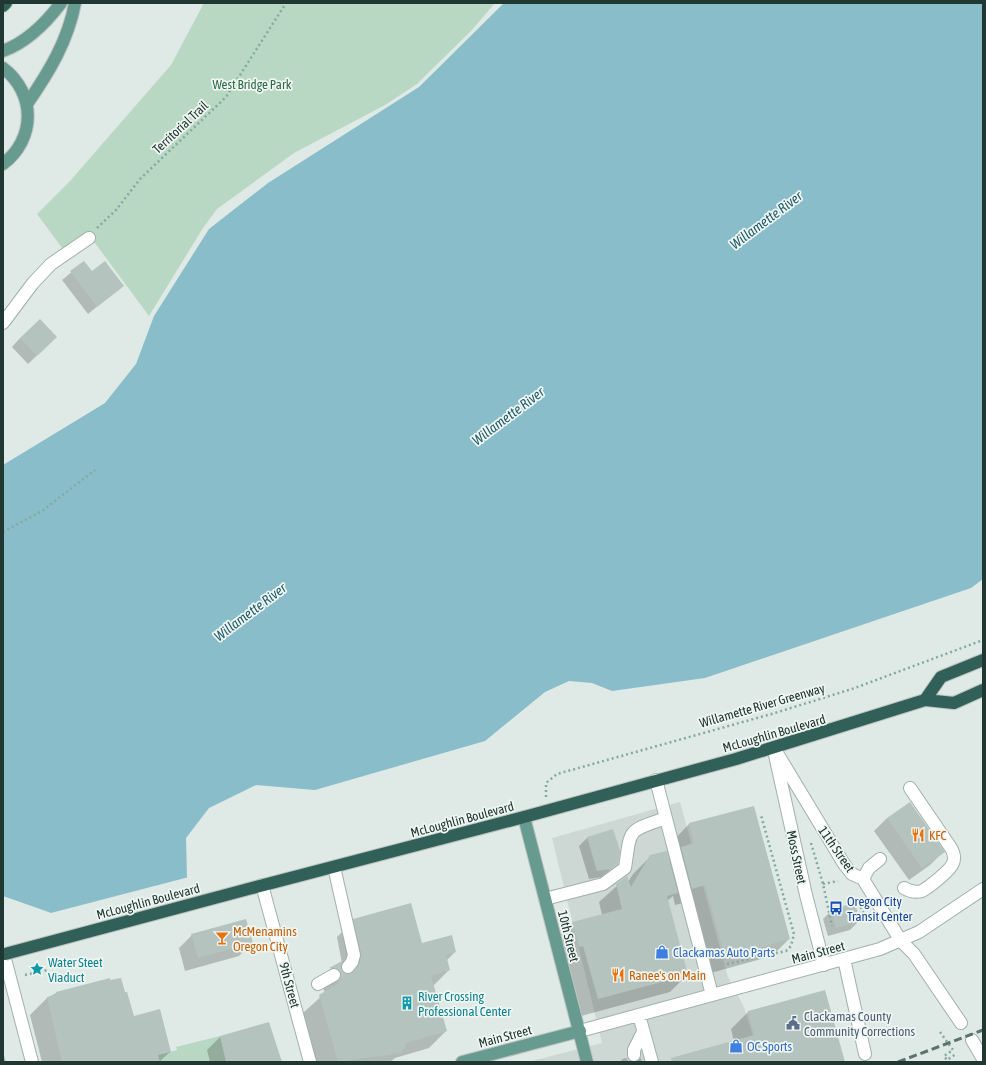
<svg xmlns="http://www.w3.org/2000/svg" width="986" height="1065" font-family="'Asap Condensed',sans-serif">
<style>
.built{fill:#cdd8d4}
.green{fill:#b9d8c3}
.water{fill:#8abdca}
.pier{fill:#dfe9e5}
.shadow{fill:#0003}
.building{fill:#b4c3be}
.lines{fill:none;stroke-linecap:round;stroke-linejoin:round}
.minor-tunnel{stroke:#b9c5c1;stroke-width:12;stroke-dasharray:12 6;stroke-linecap:butt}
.minor-casing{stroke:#a2b0ac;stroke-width:14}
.major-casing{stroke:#bcc3c2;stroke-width:14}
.highway-casing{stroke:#bcc3c2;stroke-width:14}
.path{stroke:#82aa9f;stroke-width:2.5;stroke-dasharray:2 3;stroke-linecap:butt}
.minor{stroke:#fff;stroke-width:12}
.major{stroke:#679b8f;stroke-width:12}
.highway{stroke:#306058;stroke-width:12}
.rail{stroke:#5b736d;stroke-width:3;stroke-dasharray:8 4;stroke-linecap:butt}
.highway-bridge-casing{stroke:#bcc3c2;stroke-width:14;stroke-linecap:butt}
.highway-bridge{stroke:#306058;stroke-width:12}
.labels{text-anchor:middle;stroke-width:3.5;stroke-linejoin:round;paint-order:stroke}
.park-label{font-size:13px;fill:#2f6a48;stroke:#eff6f2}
.street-label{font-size:13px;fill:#213732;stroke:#eff6f2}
.food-label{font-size:13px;fill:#c56008;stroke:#eff6f2;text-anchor:start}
.transit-label{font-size:13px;fill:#164399;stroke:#eff6f2;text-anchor:start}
.shop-label{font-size:13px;fill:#366cbe;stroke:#eff6f2;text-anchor:start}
.culture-label{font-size:13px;fill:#0d838f;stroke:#eff6f2;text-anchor:start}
.service-label{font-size:13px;fill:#4e5e75;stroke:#eff6f2;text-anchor:start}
.water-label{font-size:14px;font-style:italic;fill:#215d6d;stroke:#eff6f2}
</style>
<rect width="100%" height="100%" fill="#dfe9e5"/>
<path class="built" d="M680,802l48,175 16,30 17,55h-233l74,-19 -50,-205z"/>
<path class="green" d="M204,3h291l-24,28 -54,53 -32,21 -91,48 -77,56 -14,19 -54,88 -60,-81 -24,17 -28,-38 33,-33 101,-116z
M220,1036l7,26h-69v-7l19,-5 -1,-3z"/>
<path class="water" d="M504,3h479v576l-12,9 -266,90 -93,13 -20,-8 -23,-2 -24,11 -60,49 -170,49 -59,-5 -47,23 -23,30 1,40 -130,37 -54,-19v-431l102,-62 31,-39 18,-48 55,-87 59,-46 151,-96z"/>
<path class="pier" d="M189,877l-1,3 -130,37 -11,-3z"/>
<path class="shadow" d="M84,262l8,10 30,14 -34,28 -26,-34z
M20,338l27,8 -19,18 -16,-17z
M753,807l36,132 -17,17 -65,18 -19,-72 -13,3 -2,-9 -6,5 20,74 -17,17 -89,24 -26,-76 18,-17 29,-8 -3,-13 28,-25 1,5 5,-8 18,-18 17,5 7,-7 -3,-12 17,-18z
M887,818l56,34 -13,13 -21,15 -35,-49z
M588,837l29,26 -15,14 -13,2 -10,-33z
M832,910l27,11 -9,9 -22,6 -5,-17z
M354,920l68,24 33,8 -9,9 3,9 -16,16 13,45 -17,17 -34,10 -5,4h-74l-13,-49 22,-20 -2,-5 -9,-3 16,-16 11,-6 -1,8 4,3 -7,-37z
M192,935l60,8 -13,13 -54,15 -6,-23z
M825,991l19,71h-173l5,-5 58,-16 -3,-12 17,-17z
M56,993l77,24 37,35 -11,10h-117l-12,-47 17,-17z
M220,1037l61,25h-71l-3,-12z
M3,1052l3,10h-3z
M626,1058l3,4h-10l4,-3z
M641,1058l1,4h-5v-1z"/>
<path class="building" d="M84,261l8,10 13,-10 19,25 -27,21 -27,-36z
M40,319l17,18 -20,19 -17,-18z
M910,802l35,50 -23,16 -35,-50z
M754,806l36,133 -65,18 -20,-72 -13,4 -11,-42 13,-4 -5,-20z
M613,829l7,22 -2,13 -7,5 -14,2 -10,-34z
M667,851l11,42 -11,3 21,79 -90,24 -15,-53 -4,1 -7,-25 50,-13 -6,-25 11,-8 4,11 19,-32z
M411,903l11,40 30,-8 4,17 -10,3 4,15 -19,6 16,55 -41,12 -1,5 -5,5 -62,9 -19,-67 20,-12 -1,-2 3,-6 -1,-4 -6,-3h-5l15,-8 -3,5v5l5,4h4l9,-10 2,-11 -8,-34z
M855,903l5,18 -24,7 -5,-19z
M246,919l7,24 -55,15 -7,-24z
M110,978v2l11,-2 4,14h2l7,24 26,-7 11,43 -13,3 2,7h-98l-15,-65 9,-2v-3z
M825,990l20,72h-173l-1,-4 83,-23 -6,-24z
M269,1022l13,40h-56l-6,-26z"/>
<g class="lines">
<path class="minor-tunnel" d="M334,975l14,-8"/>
<g class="minor-casing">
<path id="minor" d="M3,323l30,-40 18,-19 38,-26
M774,748l70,116 8,10 11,5 38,62 13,13 47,69
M775,755l31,140 18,70
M656,780l56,215
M334,867l20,88 -2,7 -4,5
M863,879l6,-11 11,-9
M262,885l48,177
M904,888c5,3 11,5 18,3 7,-4 29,-21 31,-28 2,-5 1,-10 -2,-15l-41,-60
M545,899l58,-15 22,-16c6,-41 2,-36 41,-50
M4,955l28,107
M844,959l21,95
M318,984l16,-9
M639,1015l13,47
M580,1031l300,-82 39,-17 64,-43
M972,1040l11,19
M634,1055v-5l9,-18"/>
</g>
<g class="major-casing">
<path id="major" d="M3,51c24,-9 43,-28 58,-48
M3,68c33,25 33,71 0,96
M27,104c22,-32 41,-63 48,-101
M524,817l63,245
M462,1062l118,-31"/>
</g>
<g class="highway-casing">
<path id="highway" d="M3,6l3,-3
M925,700l16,-23 42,-17
M252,888l272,-71 212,-58 189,-59 29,3 29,-13"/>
</g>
<path class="path" d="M97,228l19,-18 24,-31 86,-82 60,-94
M3,532l39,-21 53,-41
M546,797v-14l11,-9 218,-61 80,-25 128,-48
M811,843l12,41 9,42
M823,884l15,-3
M856,898l10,20
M727,964l59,-13 5,-5 3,-12 -33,-119
M25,975l23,-5
M940,1032l13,18 -9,6 3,4 9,-6"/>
<use href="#minor" class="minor"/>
<use href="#major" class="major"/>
<use href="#highway" class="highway"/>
<path class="rail" d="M898,1062l85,-32"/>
<g class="highway-bridge-casing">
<path id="highway-bridge" d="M5,954l247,-66"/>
</g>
<use href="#highway-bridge" class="highway-bridge"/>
</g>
<defs>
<g id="restaurant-bare" transform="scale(1.08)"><path d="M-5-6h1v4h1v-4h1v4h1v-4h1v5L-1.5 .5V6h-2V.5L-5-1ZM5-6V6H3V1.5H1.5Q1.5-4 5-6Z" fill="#e8710a" stroke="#eff6f2" stroke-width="2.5" paint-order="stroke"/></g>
<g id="bus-bare" transform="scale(1.08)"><path d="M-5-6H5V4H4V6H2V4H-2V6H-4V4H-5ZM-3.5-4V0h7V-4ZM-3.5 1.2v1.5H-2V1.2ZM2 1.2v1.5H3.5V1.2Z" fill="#1a4fb4" stroke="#eff6f2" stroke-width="2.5" paint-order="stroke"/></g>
<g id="bar-bare" transform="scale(1.08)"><path d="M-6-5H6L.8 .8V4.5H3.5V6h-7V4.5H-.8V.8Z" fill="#e8710a" stroke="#eff6f2" stroke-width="2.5" paint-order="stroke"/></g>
<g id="shop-bare" transform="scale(1.08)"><path d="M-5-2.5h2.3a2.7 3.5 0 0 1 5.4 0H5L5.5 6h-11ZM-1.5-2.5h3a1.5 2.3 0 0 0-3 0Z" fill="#3f7fe0" stroke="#eff6f2" stroke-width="2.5" paint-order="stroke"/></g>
<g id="sight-bare" transform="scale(1.08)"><path d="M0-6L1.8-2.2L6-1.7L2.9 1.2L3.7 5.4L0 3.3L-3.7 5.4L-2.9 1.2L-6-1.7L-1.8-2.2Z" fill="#0f9aa8" stroke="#eff6f2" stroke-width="2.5" paint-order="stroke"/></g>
<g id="building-bare" transform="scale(1.08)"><path d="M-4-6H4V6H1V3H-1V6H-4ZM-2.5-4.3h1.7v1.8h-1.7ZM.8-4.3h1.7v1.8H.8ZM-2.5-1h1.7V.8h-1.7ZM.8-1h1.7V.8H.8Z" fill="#0f9aa8" stroke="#eff6f2" stroke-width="2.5" paint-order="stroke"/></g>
<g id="civic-bare" transform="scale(1.08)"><path d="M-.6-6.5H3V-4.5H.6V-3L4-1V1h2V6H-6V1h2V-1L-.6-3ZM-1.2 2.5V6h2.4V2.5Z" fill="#5c6f8a" stroke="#eff6f2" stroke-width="2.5" paint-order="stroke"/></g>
</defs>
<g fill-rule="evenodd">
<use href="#restaurant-bare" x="918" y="835"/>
<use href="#bus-bare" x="836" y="908"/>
<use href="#bar-bare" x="222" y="938"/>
<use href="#shop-bare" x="662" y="952"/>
<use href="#sight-bare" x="37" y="969"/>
<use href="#restaurant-bare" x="618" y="975"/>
<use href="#building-bare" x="407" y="1003"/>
<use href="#civic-bare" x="793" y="1023"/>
<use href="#shop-bare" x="736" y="1046"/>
</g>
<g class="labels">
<g class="park-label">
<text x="252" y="89">West Bridge Park</text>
</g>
<g class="street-label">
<text transform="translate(180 127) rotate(-43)" y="5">Territorial Trail</text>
<text transform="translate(762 705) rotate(-16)" y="5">Willamette River Greenway</text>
<text transform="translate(774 733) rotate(-16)" y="5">McLoughlin Boulevard</text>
<text transform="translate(462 819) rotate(-15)" y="5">McLoughlin Boulevard</text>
<text transform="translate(837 849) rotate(55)" y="5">11th Street</text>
<text transform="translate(797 857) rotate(78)" y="5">Moss Street</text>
<text transform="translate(148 901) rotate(-15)" y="5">McLoughlin Boulevard</text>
<text transform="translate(569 936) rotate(76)" y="5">10th Street</text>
<text transform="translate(818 952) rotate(-15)" y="5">Main Street</text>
<text transform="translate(290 985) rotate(75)" y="5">9th Street</text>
<text transform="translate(505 1036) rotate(-15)" y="5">Main Street</text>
</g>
<g class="food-label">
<text x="929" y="840">KFC</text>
<text x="233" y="936">McMenamins<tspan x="233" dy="15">Oregon City</tspan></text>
<text x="629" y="980">Ranee's on Main</text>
</g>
<g class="transit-label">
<text x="847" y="906">Oregon City<tspan x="847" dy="15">Transit Center</tspan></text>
</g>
<g class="shop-label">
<text x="673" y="957">Clackamas Auto Parts</text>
<text x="747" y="1051">OC Sports</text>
</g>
<g class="culture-label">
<text x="48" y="967">Water Steet<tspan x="48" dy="15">Viaduct</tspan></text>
<text x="418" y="1001">River Crossing<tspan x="418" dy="15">Professional Center</tspan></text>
</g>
<g class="service-label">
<text x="804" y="1021">Clackamas County<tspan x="804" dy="15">Community Corrections</tspan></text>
</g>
<g class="water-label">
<text transform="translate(766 220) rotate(-37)" y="5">Willamette River</text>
<text transform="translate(508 416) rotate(-37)" y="5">Willamette River</text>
<text transform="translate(250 612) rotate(-37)" y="5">Willamette River</text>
</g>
</g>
<rect width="986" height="1065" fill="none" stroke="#213732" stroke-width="8"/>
</svg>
